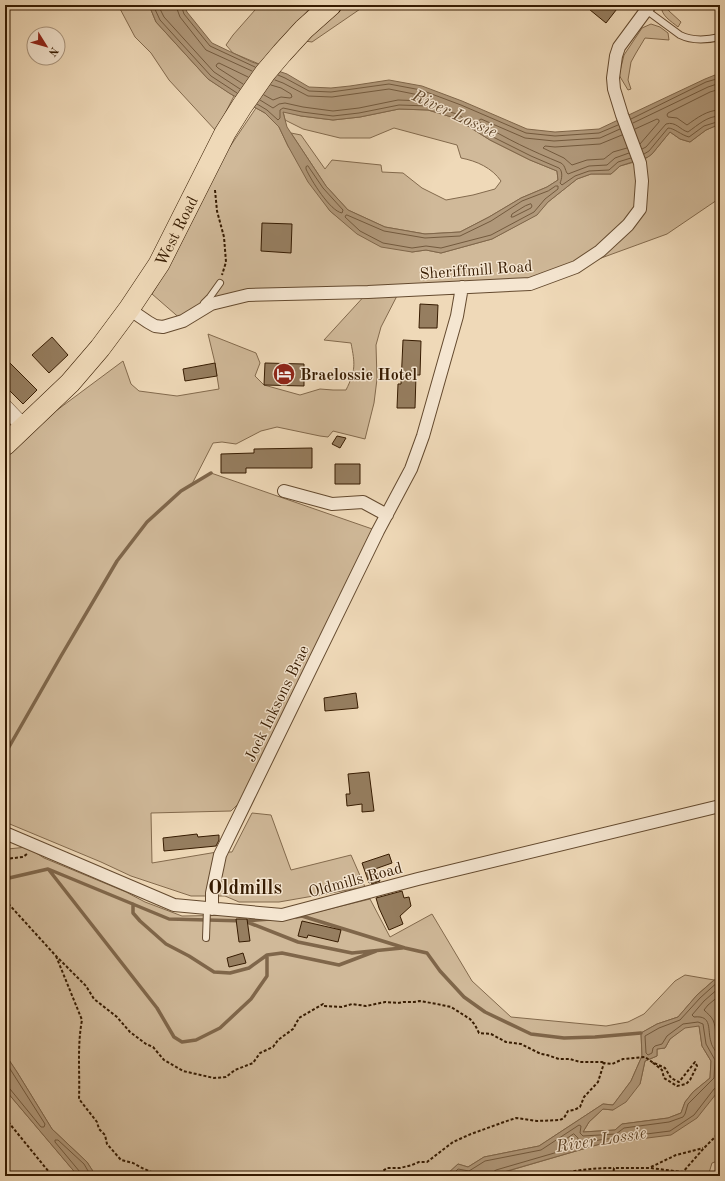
<svg xmlns="http://www.w3.org/2000/svg" width="725" height="1181" font-family="'Old Standard TT',serif">
<style>
.green{fill:#d0b999;stroke:#836a4d}
.water{fill:#b0987a;stroke:#7f664a;fill-rule:evenodd}
.lines{fill:none;stroke-linecap:round;stroke-linejoin:round}
.shore{stroke:#735a3e;stroke-width:1}
.stream{stroke:#7f664a;stroke-width:3.5}
.building{fill:#967e60;stroke:#361b01}
.service-casing{stroke:#644a2f;stroke-width:8}
.minor-casing{stroke:#644a2f;stroke-width:14}
.tertiary-casing{stroke:#644a2f;stroke-width:16}
.trunk-casing{stroke:#361b01;stroke-width:22}
.path{stroke:#361b01;stroke-width:2;stroke-dasharray:3 2;stroke-linecap:butt}
.service{stroke:#f5e6d1;stroke-width:6}
.minor{stroke:#f5e6d1;stroke-width:12}
.tertiary{stroke:#f5e6d1;stroke-width:15}
.trunk{stroke:#efd9b8;stroke-width:21}
.labels{text-anchor:middle;stroke-width:3;stroke-linejoin:round;paint-order:stroke}
.street-label{font-size:16px;fill:#361b01;stroke:#f5e6d1}
.poi-label{font-size:16px;font-weight:bold;fill:#361b01;stroke:#f5e6d1;text-anchor:start}
.water-label{font-size:17px;font-style:italic;fill:#61472b;stroke:#f5e6d1}
.district-label{font-size:20px;font-weight:bold;fill:#361b01;stroke:#f5e6d1}
</style>
<rect width="100%" height="100%" fill="#efd9b8"/>
<filter id="stains"><feTurbulence type="fractalNoise" baseFrequency=".005" numOctaves="4"/><feColorMatrix values="0 0 0 0 .2 0 0 0 0 .09 0 0 0 0 .02 0 0 0 .5 -.17"/></filter>
<radialGradient id="worn" r=".72"><stop offset=".6" stop-color="#630" stop-opacity="0"/><stop offset="1" stop-color="#630" stop-opacity=".3"/></radialGradient>
<path class="green" d="M118,5h31l7,17 52,57 26,17 -18,35 -47,-51 -18,-27 -16,-16z
M255,5h58l-54,59 -26,-11 -7,-8 7,-10 22,-25z
M343,5h23l-54,37 -7,-1 26,-27z
M661,5h4l4,6 12,11 -3,5c-7,-6 -17,-11 -17,-22z
M651,24l9,3 8,6 1,7 -24,-2 -9,15 -5,9 -3,18 3,9 -3,1 -9,-15 5,-20 18,-27z
M256,108l9,5 14,14 9,19 42,65 10,8 72,33 14,-2 15,3 51,-14 44,-24 12,-13 29,-23 14,-5h20l9,-8 25,-7 7,-5 18,-22 10,7 10,3 16,-12 14,-6v74l-53,36 -137,50 -130,6 -19,37 -5,18 1,34 -3,24 -9,36 -32,-8 -5,6 -8,-1 -43,-9 -16,4 -25,13 -14,-2 -9,1 -21,41 19,-11 167,58 -128,261 -19,19 -80,2 1,50 65,-11h15l20,-39 19,2 20,55 60,-15 14,32 -86,15h-40l-14,-6h-34l-60,-20 -30,-14 -96,-40v-366l40,-37 78,-58 8,23 8,7 38,5 42,-7 -4,-26 -7,-29 48,19 4,10 -5,13 9,9 36,10 20,-6 13,1h13c10,-20 9,-26 5,-47l-27,-3 44,-48 -120,3 -65,26 -31,-27 21,-35 54,-108z
M399,109l29,1 27,8 35,22 40,20 27,11 1,9 -11,7 -26,11 -32,19 -29,15 -35,2 -40,-7 -37,-17 -22,-24 -35,-53 10,2 24,34 7,-9 49,5 1,7 21,1 19,15 24,12 27,-5 22,-6 6,-8c-9,-13 -24,-20 -40,-23l-4,-13 -63,-17 -24,10h-30l-37,-9 -18,-9 -2,-9 18,5 32,4 27,-3z
M5,844l3,5 19,-2 17,11 82,34 19,10 37,14 127,-2 61,-15 20,38 42,-23 40,67 39,36 95,9 22,-4 16,-8 31,-33 10,-6 29,5 -17,15 -19,22 -21,7 -16,9 1,23 -11,25 -18,24 -10,-1 -64,42 -55,11 -16,10 -10,-3 -13,12h-349l-9,-14 -35,-33 -35,-57 -12,-18z
M699,1025l3,21 9,15 -1,17 -17,14 -8,10 -4,11 -13,5 -46,6 -7,6 -32,2 6,-10 14,-13 10,1 27,-26 5,-23 12,-5v-7l8,-1 5,-9 15,-12z
M5,1089l2,3 71,84h-73z
M720,1089v71l-8,3 -4,13h-217l109,-32 43,-6z"/>
<path class="water" d="M149,5h35l3,7 25,31 40,19 35,12 22,13 22,1 19,-2 39,-6 33,6 40,15 65,28 28,3 44,-3 106,-50 15,-6v51l-14,6 -16,12 -10,-3 -10,-7 -18,22 -4,3 -28,9 -9,8h-20l-14,5 -29,23 -11,13 -45,24 -51,14 -15,-3 -14,2 -31,-5 -24,-13 -27,-23 -22,-29 -20,-36 -9,-19 -14,-14 -36,-20 -21,-14 -52,-57zM399,109l29,1 27,8 35,22 40,20 27,11 1,9 -11,7 -26,11 -32,19 -29,15 -35,2 -40,-7 -37,-17 -22,-24 -39,-59 -4,-15 18,4 32,4 27,-3z
M720,975v114l-23,29 -26,17 -71,9 -110,32h-45l13,-12 10,3 16,-10 55,-11 64,-42 10,1 18,-24 11,-25 -1,-23 16,-9 21,-7 19,-22zM699,1026l3,20 9,15 -1,17 -17,14 -8,10 -4,11 -13,5 -46,6 -7,6 -32,2 6,-10 14,-13 10,1 13,-8 14,-18 5,-23 12,-5v-7l8,-1 5,-9 15,-11z
M5,1054l12,18 35,57 35,33 9,14h-18l-71,-84 -2,-3z"/>
<g class="lines">
<path class="shore" d="M153,5l7,15 51,56 26,17
M158,5l6,12 50,55 26,17
M176,5l1,4 3,8 26,33 46,21
M181,5l3,9 26,32 45,21
M278,75l7,3 24,13 22,1 58,-8 32,6 40,15 65,28 29,3 44,-3 19,-8
M243,84l-25,-16 -2,-2 1,-2 2,-1 29,14
M720,89l-10,3 -42,21 -1,2 1,2 9,1 10,7c10,-7 20,-15 33,-15
M264,95l9,5 8,-3 9,1 2,-1 -1,-3 -10,-6 -10,-3
M260,100l13,8 6,-4 6,-1 18,4 30,4 26,-3 39,-8 27,1 1,-2 -1,-2 -6,-2 -30,-6 -57,8 -24,-1 -25,-13 -8,-3
M257,104l10,6 11,10 2,-2v-8l3,-2 19,4 31,4 26,-3 40,-8 30,1 28,8 36,23 38,19 28,12c4,3 3,11 1,15l2,2 13,-9 14,-5 20,-1 9,-8 13,-4
M631,119l75,-37 14,-4
M633,123l75,-36 12,-4
M620,129l-20,9 -46,3 -29,-3 -44,-19 -3,2 1,1c27,17 53,29 82,41 5,3 4,9 7,11l21,-8 18,-1 8,-7 14,-5
M635,129l22,-10 2,1v2l-19,22
M622,135l-22,9 -45,3 -10,-1 -2,2 21,10 8,7 15,-5 17,-1 9,-7 14,-4
M642,149l4,-2 20,-23c10,-3 14,6 22,8 10,-7 19,-16 32,-16
M644,154l5,-3 19,-23c6,0 13,7 21,9l15,-11 16,-5
M308,166l15,22 20,22 -1,3c-12,-2 -31,-33 -36,-44v-2z
M556,186h2v3l-13,10 -11,13 -43,23 -50,13 -15,-2 -14,2 -29,-5 -23,-12 -15,-14 1,-2h1l37,16 41,7 35,-2 31,-15 31,-20 26,-10z
M531,204l1,2 -1,2 -18,9h-2l1,-3 13,-8z
M720,987l-16,14 -12,14 2,2c19,-2 13,13 17,25 1,6 7,11 9,17
M720,995l-12,10 -4,5c3,3 7,6 9,10 4,9 1,17 7,26
M5,1061l40,63 -1,3h-3l-31,-38 -5,-1
M574,1134l4,4v3l-14,4h-2v-3z
M81,1176l-1,-4 -25,-30v-2h3l26,24 7,12
M451,1176l7,-7 11,2 16,-10 56,-11 38,-25 2,1 -1,7 3,3 33,-2 8,-6 45,-6 14,-5 2,-3 3,-10 26,-26 1,-18 -9,-16 -3,-20 -5,-2 -15,2 -16,12 -5,8 -7,2 -2,2 -1,5 -4,2 -2,-2 -1,-17 14,-8 21,-8 20,-22 20,-18
M492,1176l1,-4 3,-2 103,-30 71,-9 24,-16 20,-26 3,-2 3,-1"/>
<path class="stream" d="M5,754l56,-98 56,-95 30,-39 34,-31 30,-18
M49,870l108,138 17,29 8,5 14,-2 24,-12 31,-29 16,-23v-21
M9,878l39,-9 121,50 77,2 24,-2
M133,904v9l7,8 26,23 23,12 25,16 16,1 19,-5 18,-13 15,-2 57,12 37,-14
M296,917l6,-1 103,32 22,5 13,18 24,26 21,15 46,22 33,4 31,-1 46,-4
M247,922l51,20 54,11 50,-5"/>
</g>
<path class="building" d="M584,5h36l-14,18z
M262,223l30,1 -1,29 -30,-2z
M420,304l18,1 -1,23h-18z
M52,337l16,18 -19,18 -17,-18z
M403,340l18,1 -1,34h-4l-1,33h-18l1,-24h3z
M5,358l32,32 -14,14 -18,-18z
M215,363l2,13 -32,5 -2,-12z
M265,363l39,1v22l-40,-1z
M337,436l9,2 -6,10 -8,-4z
M312,448v20h-66v5h-25v-19l33,-1v-4z
M335,464h25v20h-25z
M356,693l2,15 -33,3 -1,-13z
M369,772l5,39 -12,1v-8l-15,2 -1,-12h4l-2,-20z
M197,834l1,3 21,-2v5l-3,6 -52,5 -1,-13z
M389,854l3,9 -17,6 5,12 -8,3 -1,-2 -2,1 -7,-20z
M402,891l2,7 5,-1 2,9 -11,10 3,8 -14,6 -10,-22 -3,-10z
M236,919h11l3,22 -11,1z
M302,921l39,9 -3,12 -30,-7 -1,3 -9,-2z
M243,953l3,10 -17,4 -2,-9z"/>
<g class="lines">
<g class="service-casing">
<path id="service" d="M646,10l34,25c12,6 27,5 40,2
M204,303l6,-6 10,-14
M206,938l1,-29"/>
</g>
<g class="minor-casing">
<path id="minor" d="M129,309l19,13 7,4 8,1 20,-6 28,-17 37,-9 120,-3 162,-8 46,-17 24,-16 28,-26 12,-16 2,-28 -2,-18 -18,-48 -8,-26 -1,-11 3,-22 3,-9 31,-42
M284,491l48,13 31,-2 24,13
M5,833l169,72 108,10 136,-36 302,-73
M212,909v-16l8,-38 158,-324 33,-62 12,-33 34,-120 5,-29"/>
</g>
<g class="tertiary-casing">
<path id="tertiary" d="M5,407l19,20"/>
</g>
<g class="trunk-casing">
<g id="trunk">
<path id="s1" d="M5,445l65,-62 30,-35 29,-39 30,-45 66,-131 17,-27 23,-33 17,-20 22,-24 27,-24"/>
</g>
</g>
<path class="path" d="M215,190l2,21 7,26 2,25 -4,13
M5,859l18,-2 4,-3
M5,900l50,55 31,31 8,13 23,18 13,15 16,12 7,3 11,13 19,11 31,7 12,-1 9,-7 18,-7 7,-10 13,-6 5,-7 15,-11 6,-11 24,-14 1,2 18,1 10,-3 14,2 19,-4 13,1 5,-1h11l6,-1 17,3 14,3 19,12 5,6 4,8 12,1 15,8 15,2 20,10 6,1 12,4h11l10,3h22l2,1
M56,956l26,64c-5,26 -2,53 -3,79l18,23 2,7 6,6 2,9 14,16 12,3 9,5 19,8
M5,1118l44,54 5,4
M651,1167l25,-12 27,-7
M361,1176l2,-3 3,-1 14,1 7,-5h13l12,-3 7,-3h8l26,-20 18,-8 33,-12 12,-4 21,3 23,-1 4,-2 4,-7 6,-1 6,-3 4,-10 14,-15 6,-19 8,1 11,-5 22,-2 7,5 13,6 6,10 8,4 16,-20 2,4 -7,14 -4,4 -9,2 -13,-8 -2,-8 -10,-8
M554,1176c19,-6 40,-8 60,-8
M613,1176l1,-8h36l33,4 21,-24 16,-16"/>
<use href="#service" class="service"/>
<use href="#minor" class="minor"/>
<use href="#tertiary" class="tertiary"/>
<use href="#trunk" class="trunk"/>
</g>
<defs>
<g id="hotel-disc" transform="scale(1.15)"><circle r="9.5" fill="#8f2418" stroke="#f5e6d1"/><path d="M-6-4.5h1.5V1H6V5H4.5V3h-9V5H-6ZM-4 0a1.8 1.8 0 1 1 3.6 0ZM.5 0V-2.5h3Q6-2.5 6 0Z" fill="#fff"/></g>
</defs>
<g fill-rule="evenodd">
<use href="#hotel-disc" x="284" y="374"/>
</g>
<g class="labels">
<g class="street-label">
<text dy="6" stroke="none"><textPath href="#s1" startOffset="276">West Road</textPath></text>
<text transform="translate(476 269) rotate(-4)" y="6">Sheriffmill Road</text>
<text transform="translate(276 703) rotate(-64)" y="6">Jock Inksons Brae</text>
<text transform="translate(355 879) rotate(-15)" y="6">Oldmills Road</text>
</g>
<g class="poi-label">
<text x="300" y="380">Braelossie Hotel</text>
</g>
<g class="water-label">
<text transform="translate(455 113) rotate(25)" y="6">River Lossie</text>
<text transform="translate(601 1139) rotate(-9)" y="6">River Lossie</text>
</g>
<g class="district-label">
<text x="245" y="894">Oldmills</text>
</g>
</g>
<rect width="725" height="1181" fill="none" stroke="#efd9b8" stroke-width="20"/>
<rect x="6" y="6" width="713" height="1169" fill="none" stroke="#361b01" stroke-width="2"/>
<rect x="10" y="10" width="705" height="1161" fill="none" stroke="#361b01"/>
<g transform="translate(46 46) rotate(127)"><circle r="19" fill="#f5e6d1" stroke="#a9957e"/>
<path d="M0-3L7 15L0 10L-7 15Z" fill="#8f2418"/>
<text y="-6" font-size="11" font-weight="bold" text-anchor="middle" fill="#361b01">N</text>
</g>
<rect width="100%" height="100%" filter="url(#stains)"/>
<rect width="100%" height="100%" fill="url(#worn)"/>
</svg>
